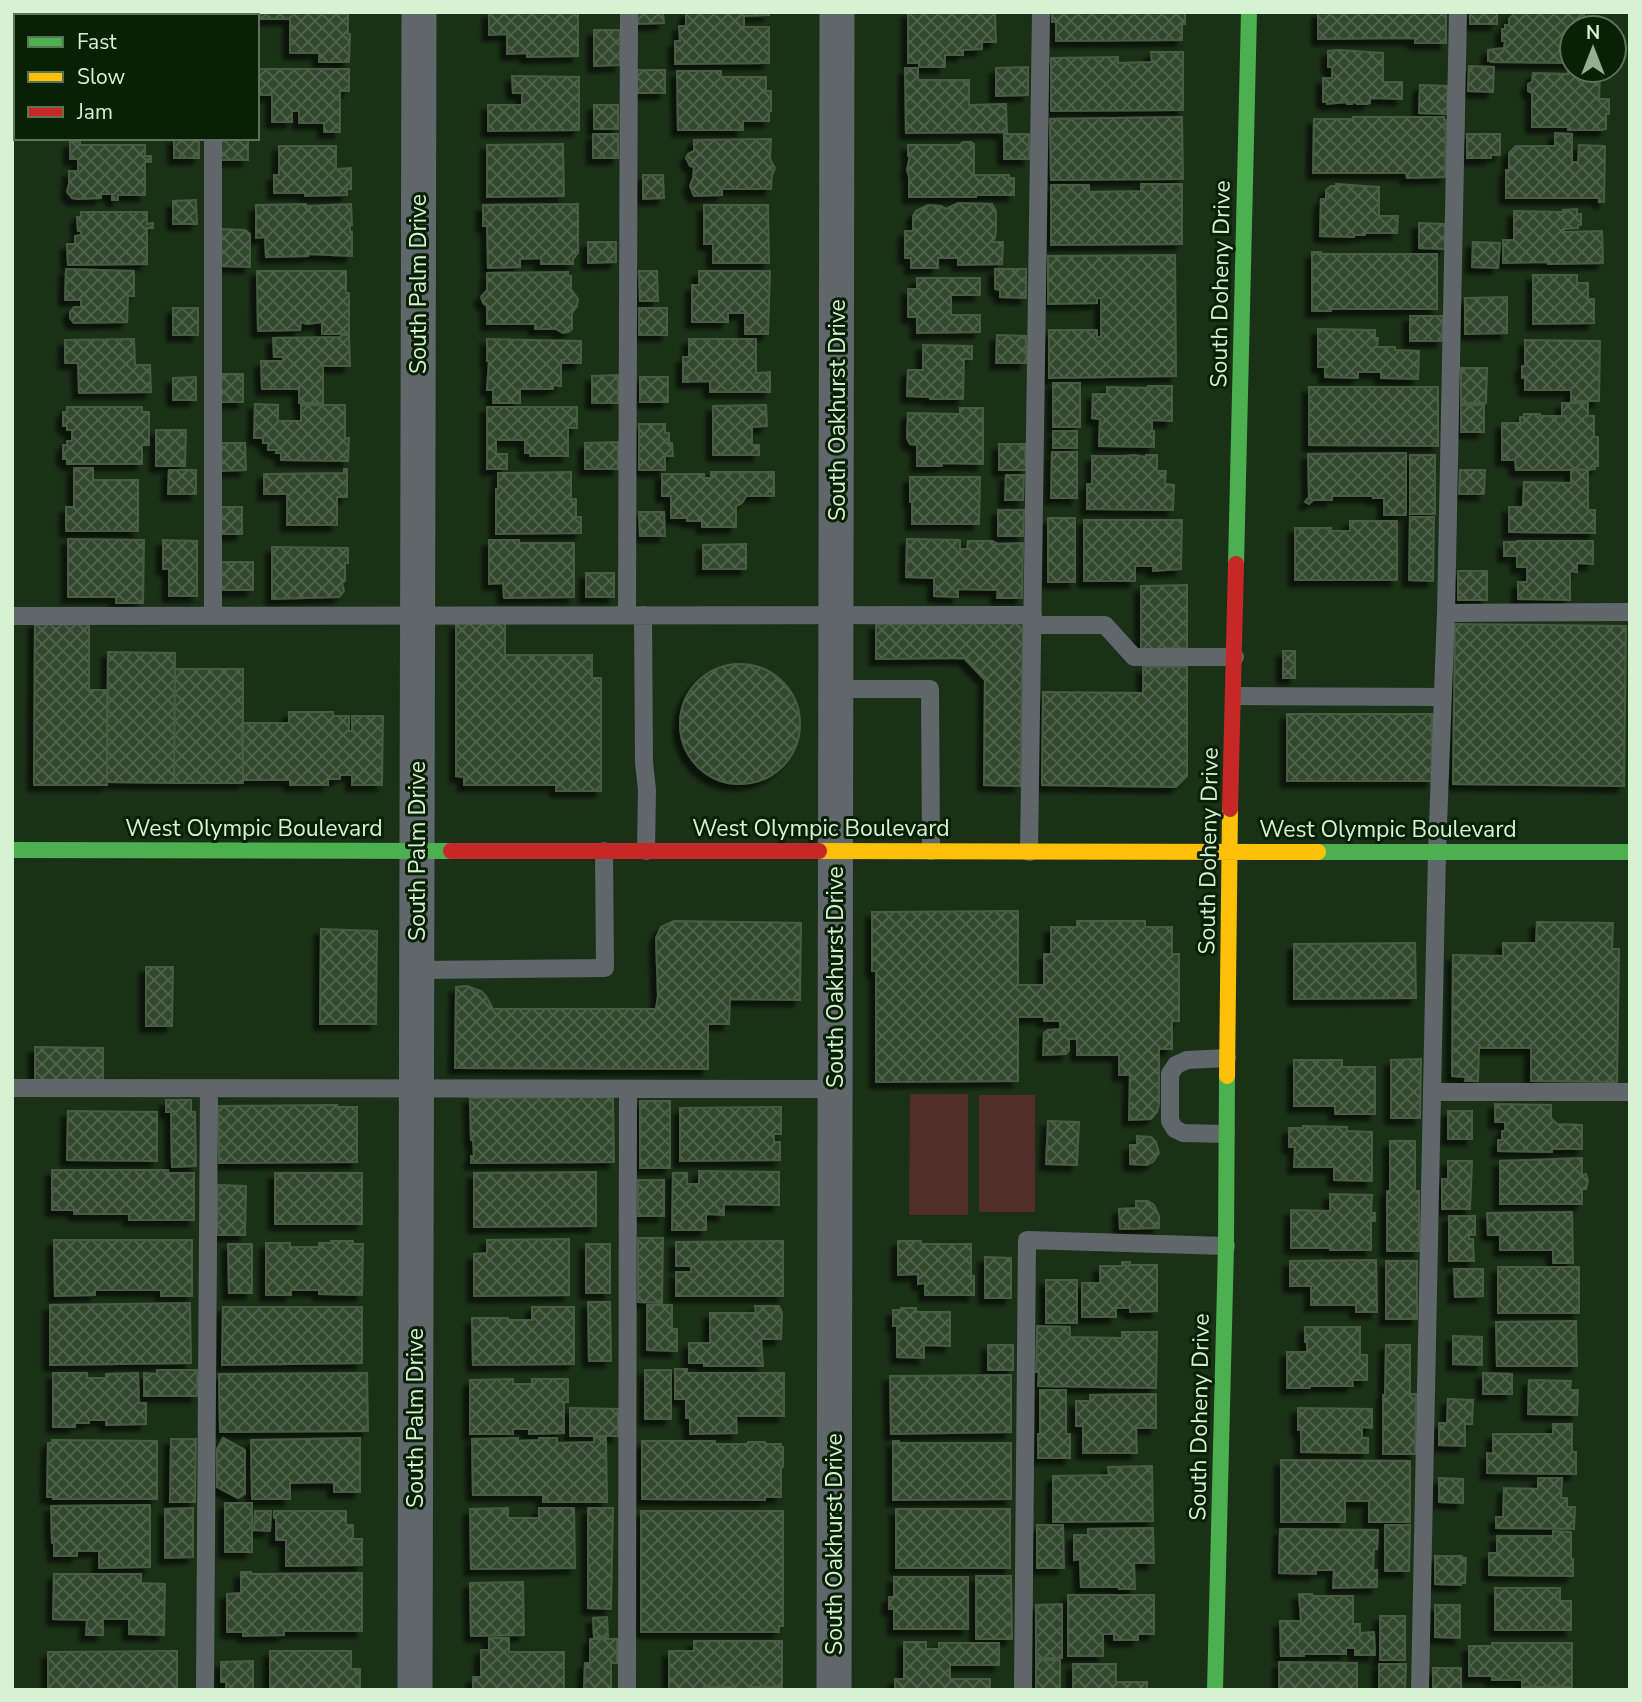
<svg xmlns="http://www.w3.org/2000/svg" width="1642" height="1702" font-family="'Nunito Sans',sans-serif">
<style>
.pitch{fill:#522e2b}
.building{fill:url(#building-cross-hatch);stroke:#465c43;stroke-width:2;filter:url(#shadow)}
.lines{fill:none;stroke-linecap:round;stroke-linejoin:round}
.lane{stroke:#5f676b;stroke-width:18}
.street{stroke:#5f676b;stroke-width:35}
.fast{stroke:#4caf50;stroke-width:16}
.slow{stroke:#ffc107;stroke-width:16}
.jam{stroke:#c62828;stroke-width:16}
.labels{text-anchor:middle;stroke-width:6;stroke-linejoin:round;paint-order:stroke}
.street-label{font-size:23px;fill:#d5f3d1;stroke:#091f06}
</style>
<defs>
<pattern id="building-cross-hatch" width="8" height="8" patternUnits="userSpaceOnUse" patternTransform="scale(1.75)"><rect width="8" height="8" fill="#33472f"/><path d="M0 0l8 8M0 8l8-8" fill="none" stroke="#50624c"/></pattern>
<filter id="shadow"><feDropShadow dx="-6" dy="6" stdDeviation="2" flood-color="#0009"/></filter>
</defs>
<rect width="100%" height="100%" fill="#1b3117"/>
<path class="pitch" d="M910,1094h58v121h-59z
M979,1095h56v117h-56z"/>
<path class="building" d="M66,12h54v4h-54z
M124,12h29v4h-29z
M260,12l88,2v20h2l-1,28h-30v-9h-29v-34h-29z
M489,12h89v44l-51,1v-4l-20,1v-20l-18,1z
M637,12h26l1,11 -27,1z
M686,12h83v3l-25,1v11h25v36l-94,1v-23h5l-1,-15h7z
M908,12h87l1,30h-14v7l-19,1v5h-18v12h-26v-4h-11z
M1052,12h133v12h-3v16l-126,1v-19h-4z
M1318,12h128v31h-31v-5l-97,1z
M1470,12h27v12h-27z
M1516,12h68v15l25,1h-37v35l-81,-1v-1h-3v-11l16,-2 1,-7h-3v-12h3v-4h4v-6z
M594,30h26v35l-26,1z
M1339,50l44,3v29h19v17l-32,-1v5l-3,1h-10v-1l-5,-1v2h-5v-2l-20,2v-2h-4v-24h9v-11h-4v-16z
M1151,52h32v58l-132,1v-53l67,-1v6l34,-1z
M1469,66l25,1 -1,25 -25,-1z
M1028,67v28l-32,1v-28z
M905,68h13v12h51v25l37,-1 1,28 -101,1z
M257,69h92v22h-9v41h-16v-9h-25v-12h-7v11h-20v-27h-15z
M637,70h28v23h-28z
M677,71h44v6h45v14h5v20h-2v10h-26v9h-65z
M1568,71l32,2 -1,26h10v15h-3v15h-3v1h-35v-3h-36v-34l-4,-2v-7l4,-2 1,-9 35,1z
M512,76l67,1v53l-91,1v-26h34v-12h-9z
M1420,85l28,1 -1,28 -28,-1z
M594,105h24v24h-24z
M1182,117l1,62 -132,1 -1,-61z
M1353,117h91v3h2l-1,57 -38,1 -1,-5h-93l1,-54h39z
M1555,133l17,1v28h6l1,-17 26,1 -1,56h-5v-4h-93v-28h3v-17l7,-7h39z
M593,134h25v24h-25z
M1004,134h25v25h-25z
M1467,134h33v21h-9v3h-24z
M174,138h25v20h-25z
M218,138h30v22h-30z
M771,139l-1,20 5,9 -3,7 -1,14h-49v6l-28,1 -4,-10 3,-8 1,-11 -4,-1 -4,-8 2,-4 6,-3v-11z
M70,142h10v3h65v11h6v6h-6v33h-27v5h-6v-6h-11v4l-23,1 -6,-1 -5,-6 2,-8v-13h9v-12h-8z
M963,142h8l3,2v31h35v3h5v17h-38v2h-67v-21l-2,-6 3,-14h-2v-11h52z
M563,144l1,52 -77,1v-52z
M279,146h57v23l15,-1v21h-4v6l-42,1v-3h-31v-18h5z
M643,175h20l1,23 -21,1z
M1141,184h41v60l-131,1v-60h38v7l52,-1z
M1336,184l43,3v29h19l-1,17h-32v2h-11v2l-34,-1 1,-37h8l-3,-1v-8l5,-4h5z
M196,200l1,24h-24v-23z
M958,203l34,1 4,7v19l-1,8 -3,4h11l-1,22 -44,1v-7h-20v10h-27v-10h-6v-27h8v-15l3,-5 12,-6 13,1 5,3z
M306,204v2l45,-2 1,21h-2v7h2v24l-44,-2v2l-42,1 -1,-20 -9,1v-33z
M578,204v49l-5,6v5h-32v-6l-21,1v8l-32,1 -1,-42h-4v-21z
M704,205h64l1,58h-56v-19h-9z
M1577,209v5h4v11h-3v3l-14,1v3l38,-1 1,32 -55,1v-2l-45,1v-23h11v-29l50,1 -1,-2z
M81,212h66v12l6,-1v5h-6v36l-79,1 -1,-21h8v-8l6,-1v-4h-3l-1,-14h4z
M1419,223l26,1v25l-26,-1z
M220,229l25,1 5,4v33l-30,-1z
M588,242h28v20l-28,1z
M1473,242l27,1 -2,25 -26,-1z
M1312,252h9v2h116v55h-106v2h-19z
M1175,255l1,121 -127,2v-48h48v7h4v-39h-4v5l-49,1v-48z
M66,269l68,2v25h-6l-1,26 -53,1 -4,-5v-6l4,-5h7v-7h-16z
M995,269h31v29l-26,-1v-7l-5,-1z
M257,271h89v22h3v41h-27v-12l-15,2 -6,-2 -1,8 -42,1z
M639,271h18l1,30h-18z
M699,271h71l-2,63h-23v-21h-17v9h-36v-37h7z
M568,272v4h3v13l7,10 -1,7 -5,7v16l-4,3 -5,1 -7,-4h-21v-5h-48v-18l-4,-3 -2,-6 6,-7v-17z
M1533,275h44v8h11v16h6v24l-61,1z
M917,278h63v17h-29v20h29v17l-63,1v-16h-9v-28h9z
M1507,297v36l-42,1v-36z
M173,308h25v27h-25z
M639,308h28v27h-28z
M1410,316h33l-1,25h-32z
M1318,329l57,1v8h3l-1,9h18v3l24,1 -1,28 -37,-1v-6h-23v6l-33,-1v-10h-7z
M341,335h8l1,31h-27v37h-24v-14h-37l-1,-28h22v-4h-9l-1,-19 68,-1z
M997,335l29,1v27h-30z
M134,339l1,26h15l1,27 -72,1 -1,-30h-13v-23z
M487,339l94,2v22h-18v-3h-2v26l-8,-1v4h-33v14h-27v-13h-6l2,-29h-2z
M689,339h67v34l14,-1v20h-60v-11l-27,1v-25h6z
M1525,340l75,1 -1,60h-28v-11h-46v-12h-3v-12h3z
M923,345l49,1v13h-8l-1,40h-33v-2l-23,-1 1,-26h15z
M1461,368h26l-1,35h-25z
M217,374h26v28h-26z
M618,375v28h-26v-27z
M196,377v23h-23v-22z
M640,377h28v25h-28z
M1053,383h27v44h-27z
M1148,386h24v35l-20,-1v11h2v16l-55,-1 1,-27 -8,-1 1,-24h14v-7l41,1z
M1309,387h129v59l-129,-1z
M1562,403h26v13h6v21h4v29h-4l1,3 -7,1h-72l-1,-10h-13v-37h18v-6h4v-3h16v2h27h-5z
M255,404l23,1v16h23v-16h44v33h4l-1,23 -67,-1v-7h-5l1,-3h-9v-7h-5v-5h-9z
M766,405l1,21 -15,1v18h7v10h-46v-49z
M1461,405h23v27h-23z
M67,407h75v5h7v33h-7v19h-75v-5h-4v-14h4v-4h5v-11h-5v-4h-4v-14h4z
M487,407h90v21h-9v28h-38v-3h-5v-13h-29v14h11v15h-20z
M960,408h23v56l-41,-1v3h-25v-21l-7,-1 -3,-6 1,-25 52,1z
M639,424h26v9h4v10h3l1,13h-8v14h-26z
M156,430h30l-1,36h-29z
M1053,431h24v17h-24z
M618,442v27h-33v-26z
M218,443h27l1,27 -28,1z
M999,444h26l1,26h-27z
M1052,452h25v46h-26z
M1406,453v62h-22v-17h-11v-2h-41v4h-19l-4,4 -4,-2 4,-5 -1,-43z
M1134,455l12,2v-2h11v16h9l-1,13 9,1 -1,25 -86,-1v-25h5v-28h33z
M1410,455h25v59h-25z
M74,468h19v12h45v51h-72v-24h8z
M344,469h3v28h-10v28h-50v-31h-23v-20l80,-1z
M1571,469l17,1v40h7v23l-86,-1v-25h14l1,-25 47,1z
M169,470h27v24h-28z
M1460,470h25l-1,24h-25z
M571,472v27h5v18h5v16l-85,1v-45h2v-16z
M711,472h63v24h-28l-4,7 -6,3v21h-34v-6h-15v-3h-16v-22h-9v-22h42v4h7z
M1006,475h18l-1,25h-18z
M910,477h70l-1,47h-67v-22h-2z
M215,507h27v27h-26z
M998,510h26l-1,26h-25z
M639,512h25l1,24h-25z
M1410,517h24l-1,64 -24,-1z
M1048,518h27v64h-27z
M1084,520h98l-1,49 -28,2v-5h-18v15h-51z
M1350,521h47v59h-102v-52h36v3h19z
M68,539l76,1 -1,63h-27v-6h-48z
M907,539l53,1v9h7l1,-8h24l6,3 25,-1 -1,55h-25l1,-8 -40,-1v8l-24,-1v-18l-28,-1z
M163,540l34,1v55h-28v-27h-6z
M489,540h30v3h55v54l-70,1 -1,-15 -14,1z
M1517,541h76v23l-16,-1v9l-7,-1v29l-52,-1v-17h9v-15h-10v-11h-13v-14h13z
M746,544v25h-43v-24z
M272,547l76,1v15h-3v18l-3,2 2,8 -5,6 -67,2z
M220,562h33v28h-33z
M1458,571h29v29h-29z
M586,573h28v24h-28z
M1187,585v63l-46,1v-63z
M35,622l54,1v67h18v95h-73z
M456,623h49v32h87v23h9v113h-45v-6h-92v-8l-8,-1z
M1023,623l-3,163 -36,-1 1,-105 -21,-22 -88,1v-35z
M1455,624l171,2 -2,160 -171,-2z
M1283,651h12v27h-12z
M108,652l67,1 -1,130 -67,-1z
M680 724a60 60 0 1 1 120 0a60 60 0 1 1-120 0Z
M1143,667h44v109l-11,11 -134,-2 1,-93 100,1z
M175,669h68v114h-69z
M289,712h44v4h16v15h3v-15h31l-1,69h-30v-10h-12v4h-12v6h-38v-5h-47l-1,-57h47z
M1287,714h145v67h-145z
M1018,911v74h26v-31h7v-27h26v-6h68v6h27v27h7v67h-7v28h-13v55l-2,8 -6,7 -22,1 1,-45h-11v-20h-42v-16h-8v11l-3,4 -23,1 1,-22 4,-3 12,-1v-8h-16v-4h-26v64l-142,1v-111h-4v-59z
M674,921l127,2 -1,77 -70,-1 -1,25h-21v45l-253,-1 1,-81 11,-1 14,5 5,5 7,13h163l2,-13 -2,-58 5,-11z
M1537,922l76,1 -1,26h7l-2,133 -86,-1v-33h-52l-1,33h-13l1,-4 -14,-1 1,-121 50,1v-13h33z
M321,929l56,2 -1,93h-56z
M1415,943l1,55 -122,1v-55z
M146,967h27l-1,59h-26z
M35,1047l68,1v32h-68z
M1421,1059l-1,59h-29v-58z
M1294,1060h48v7h33v47h-40v-8h-41z
M613,1097l1,65 -143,1v-7h3l-1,-16h-2l-1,-42z
M166,1100h25v12h4l1,54 -24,1 -1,-55h-5z
M640,1101h30v67h-30z
M1495,1104l56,1v13l6,6 25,1v24h-30v3l-54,-1v-11h4v-9h3v-9h-10z
M337,1105v2h20v55l-138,1 -1,-57z
M781,1107v27h-7v8h6v18l-100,1v-53z
M68,1111l89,1v49l-90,-1z
M1448,1111h24v28h-24z
M1048,1121l31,1 -2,43 -31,-1z
M1303,1126l44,1v4l25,1v49l-38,-1v-13h-40l1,-20h-6v-19h14z
M1137,1136l14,1 5,5 3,11 -6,9 -6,3 -17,-1v-19h7z
M1390,1141h25v50h4v60h-32v-60h3z
M1582,1158v17l4,-1 2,7 -2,8h-4v15h-82v-43z
M1448,1161h24l-2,48h-28v-30h6z
M52,1170h116v3h26v47h-65v-6h-55v-4h-22z
M699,1171l80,1v33l-55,-1v11l-18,-1v16h-34l1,-57h14v11h12z
M596,1172v54l-122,1v-54z
M275,1173h87v51h-87z
M638,1180h26v36h-26z
M218,1185l28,1 -1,49h-28z
M1330,1194l42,1 -1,18h4v8h-4v29h-41v-2h-39v-38l39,1z
M1136,1201h12l6,4 5,11v12l-39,1 -1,-20 17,-1z
M1572,1212l1,51h-20v-13h-53v-15h-12l-1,-22z
M1449,1216h26v19h-6v4h4l1,22h-25z
M638,1238h25l-1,65 -24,-1z
M569,1239v56l-95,1v-42l13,-1v-13z
M54,1240h138v56h-31v-6h-66v5l-40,1z
M331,1241h22v3h10l-1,51 -43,-1v-4h-28v5h-25v-52h24v4h29v-4h12z
M783,1241v55h-107v-24h15v-6h-15v-24z
M898,1241h23v3h50v32h3v19h-49v-12l-7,1v-10l-20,1z
M228,1244h24v49h-23z
M586,1244h24v49h-24z
M985,1257l26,1v40h-26z
M1376,1260l1,52h-21v-7h-45v-19h-21v-25z
M1386,1261h31v58h-31z
M1122,1262h8v3h27v46l-27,1v-4h-14v9h-34v-34h18v-17h22z
M1498,1267h81v46h-81z
M1454,1269h29v27l-28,1z
M1046,1280h31v43h-31z
M588,1302h22l1,59h-22z
M190,1303l1,60 -141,2v-60z
M647,1305h25v24h5v22l-30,-1z
M755,1306h24l3,7 -1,26h-20l2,27h-59v-3h-15v-20h21v-30h46z
M223,1307h139v56l-140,2z
M532,1307h42v57l-101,1 -1,-47h36v2h24z
M901,1308h15v4h34v34l-26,-1v13l-27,-1v-31h-4v-16h8z
M1576,1321l1,45h-80l-1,-44z
M1037,1326l33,1v10l52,1v-6h35l-1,56 -118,-2 1,-14h-3z
M1305,1327h55v28h7v25h-15l1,6h-43v2h-23v-36h20v-10h-2z
M1453,1336l29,1v28l-29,-1z
M988,1345h25v25h-25z
M1386,1345h24v49h6l-1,60h-32v-59h2z
M675,1369h12v4h97v43h-48l1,17 -47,1v-16h-4v-19h-11z
M157,1370h40v26h-53v-23l13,1z
M645,1370h26v49h-26z
M53,1373h34v5h19v-4l32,-1 1,30h7v21l-40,1v-5h-17v3h-14v4h-22z
M367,1373l1,58 -148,1 -1,-58z
M1483,1373l29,1v20h-29z
M1011,1375v57l-120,2 -1,-58z
M513,1379v5h19v-5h36v23h-4v31l-35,1v-5h-16v5h-43v-54z
M1529,1380l42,1 -1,9h8l-1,25 -49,-1z
M1040,1390h26v44h4v24h-32v-24h2z
M1156,1394v34h-20l1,25h-54v-27h-7v-25h14v-6z
M1448,1399l25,1 -1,24h-7v22l-26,-1v-22h8z
M570,1408l48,1v27h-48z
M1298,1408l74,1v19l-10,-1v11h6v15l-67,-1v-22h-3z
M1553,1424h19v28h4v22l-89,-1v-20l6,1v-20h60z
M223,1438l22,12v44l-7,4 -21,-11v-38z
M360,1438v54h-26v-10l-44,1v16h-38l-1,-59z
M518,1438v3l21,-1v-2h18v5l37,-1v-4h12l1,64h-64v-7h-70l-1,-56z
M171,1439h25l-1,63h-25z
M52,1440l105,1v58h-104v-2h-6l1,-54h4z
M642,1441h73v3h33v-2h17v2h16v3h2v20h-2v30h-16v3l-123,-1z
M893,1441h6v2h112v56l-118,1z
M1281,1460l129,1v61h-41v-21h-24v21h-64z
M1152,1466l1,55 -100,1v-46l56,-1 -1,-8z
M1439,1478l24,1v24l-24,-1z
M1538,1478h24l-1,20h6v9h8l-1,22 -78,-1v-11h7l1,-29 34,1z
M225,1503h27v49h-27z
M150,1505v62l-51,1v-17h-22v5h-23v-13h-2l-1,-37z
M193,1508v49l-28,1v-49z
M508,1508v10h31v-10h35l1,60 -104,1 -1,-60z
M588,1508h25l-2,101 -23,-1z
M896,1509h114v59h-114z
M255,1511h16l-1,20 -16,-1z
M274,1511h72v14h7v14h9v26l-76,1v-26h-10v-22h-2z
M641,1511h142v115h-4v6h-138z
M1037,1525h26l1,43h-27z
M1385,1525h25l-1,46h-24z
M1153,1528l1,35h-20l1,26h-16v-2h-38l-1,-28 -6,1v-25h14v-6z
M1280,1529l98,1 -1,19h-3l-1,21h4v17l-44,1 1,-18h-18v4l-37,-1z
M1553,1531l18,1v27h2v17l-84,-1v-22h8v-17h56z
M1435,1556h27v2h4l-1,25h-4v2l-26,-1z
M241,1572h10v2l111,-1v58h-78v4l-41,1v-4h-16v-38l14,-1z
M54,1574h87v9l24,1 -1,51 -35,-1v-15h-26v16h-17l1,-15 -34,-1z
M976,1576h35l1,63h-36z
M894,1577h74v52h-74v-20h-5v-12h5z
M523,1582l1,53 -53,1 -1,-53z
M1495,1588h65v13h11v29h-76z
M1299,1594h13v2h41v28h7v9l14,-1 1,23h-20v-7h-9v6h-42v2h-23l-1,-35h21z
M1068,1595h86v39h-16v6h-24v-6h-11v22h-35z
M1062,1604v54h-26v-53z
M1435,1605h25v33l-25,-1z
M1380,1616h25v44h-25z
M607,1617l1,20h-14l-1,-19z
M489,1638h20v14h55v38h-91v-13h8v-27h8z
M590,1639h27v24h-6v27h-24v-2h-3l1,-25h5z
M694,1641h88v46h-33v3h-17v-3h-28v3h-35v-39h25z
M904,1642h22v7h13v-6h60v22h-49v14h40v11h-95v-11h9z
M1492,1643h80v44h-50v-7h-30v-4h-23v-30h23z
M177,1651v39h-129v-38z
M270,1651h81v18h9v21h-90z
M1036,1660h24v30h-24z
M253,1661v29h-27v-8h-5v-20z
M1279,1662l78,1v27h-78z
M1073,1664h43v18h31v8h-74z
M1379,1664h27l-1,26h-26z
M1433,1668h28v22h-28z"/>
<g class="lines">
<path class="lane" d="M213,12v4
M213,138v478
M1446,613l184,-1
M627,615l2,-603
M643,615l1,147 3,28 -1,61
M12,616l1021,-1
M1033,625h72l29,32h101
M836,689h94l1,162
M1234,696l209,1
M1029,852l12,-840
M417,970l188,-2 -1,-117
M12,1088l823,1
M1432,1092h198
M1226,1134l-43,-1 -8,-4 -5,-8v-47l6,-9 11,-5 40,-2
M205,1690l4,-602
M627,1690l1,-601
M1023,1690l4,-450 199,6
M1420,1690l12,-598 5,-240 9,-239 12,-601"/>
<path class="street" d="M415,1690l4,-1678
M834,1690l3,-1678"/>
<path class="fast" d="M1236,564l13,-552
M12,850l439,1
M1318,852h312
M1215,1690l11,-444 1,-170"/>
<path class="slow" d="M819,851l499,1
M1227,1076l3,-267"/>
<path class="jam" d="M1230,809l6,-245
M451,851h368"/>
</g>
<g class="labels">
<g class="street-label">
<text transform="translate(418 284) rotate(-90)" y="8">South Palm Drive</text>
<text transform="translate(1220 284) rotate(-89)" y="8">South Doheny Drive</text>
<text transform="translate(837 410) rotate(-90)" y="8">South Oakhurst Drive</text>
<text x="254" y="836">West Olympic Boulevard</text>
<text x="821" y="836">West Olympic Boulevard</text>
<text x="1388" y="837">West Olympic Boulevard</text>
<text transform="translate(417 851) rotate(-90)" y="8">South Palm Drive</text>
<text transform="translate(1208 851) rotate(-89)" y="8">South Doheny Drive</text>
<text transform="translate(835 977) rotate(-90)" y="8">South Oakhurst Drive</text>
<text transform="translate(1199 1417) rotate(-89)" y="8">South Doheny Drive</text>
<text transform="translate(415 1418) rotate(-90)" y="8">South Palm Drive</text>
<text transform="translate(834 1544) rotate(-90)" y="8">South Oakhurst Drive</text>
</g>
</g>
<rect width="1642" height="1702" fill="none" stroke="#d5f3d1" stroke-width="28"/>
<rect x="14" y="14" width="245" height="126" fill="#091f06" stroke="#5b7457" stroke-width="2"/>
<rect x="28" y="37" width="35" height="10" fill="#4caf50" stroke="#5b7457" stroke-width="2"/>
<text x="77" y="49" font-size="21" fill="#d5f3d1">Fast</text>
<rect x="28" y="72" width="35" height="10" fill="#ffc107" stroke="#5b7457" stroke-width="2"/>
<text x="77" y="84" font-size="21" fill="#d5f3d1">Slow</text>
<rect x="28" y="107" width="35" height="10" fill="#c62828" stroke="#5b7457" stroke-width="2"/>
<text x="77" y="119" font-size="21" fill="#d5f3d1">Jam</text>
<g transform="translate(1593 49)"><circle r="33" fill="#091f06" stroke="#5b7457" stroke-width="2"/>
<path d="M0-5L12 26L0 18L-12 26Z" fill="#94af90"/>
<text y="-10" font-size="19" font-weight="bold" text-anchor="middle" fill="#d5f3d1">N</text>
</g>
</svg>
